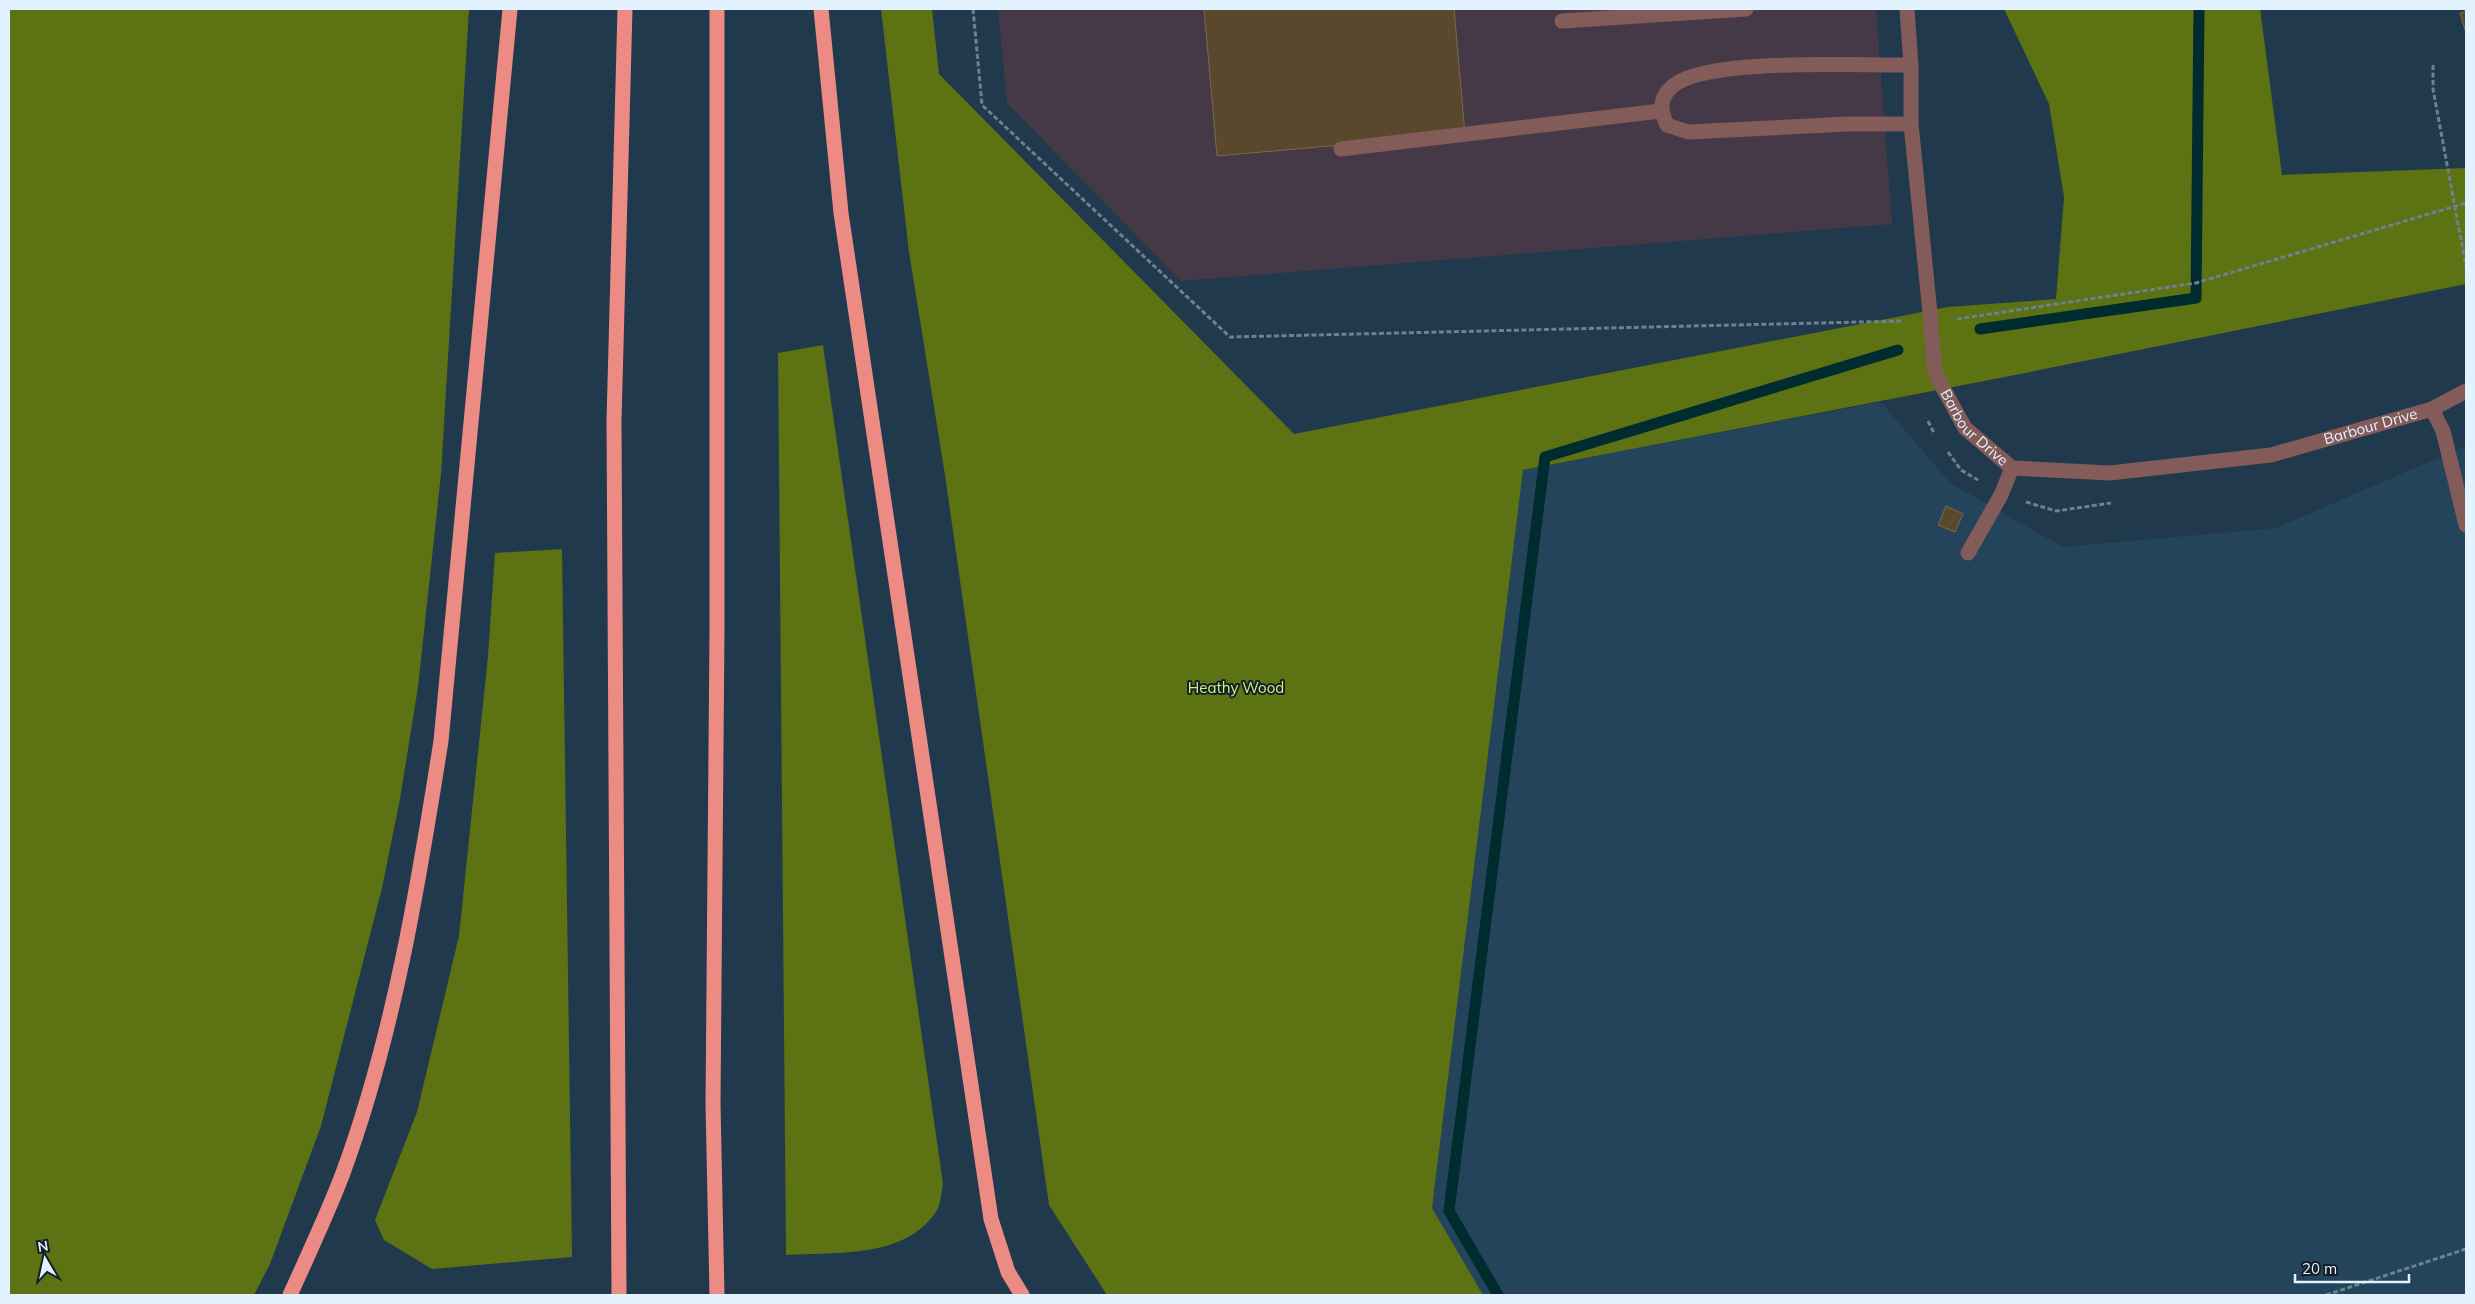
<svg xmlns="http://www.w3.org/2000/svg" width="2475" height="1304" font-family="Mulish,sans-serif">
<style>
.built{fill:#24445c}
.industrial{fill:#463947}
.forest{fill:#5c7213}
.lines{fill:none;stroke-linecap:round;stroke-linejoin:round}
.stream{stroke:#002c2f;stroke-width:11}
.building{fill:#59482c;stroke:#7b694c}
.path{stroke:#6c8192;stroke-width:3;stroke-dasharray:5 2.5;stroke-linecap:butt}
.lane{stroke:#835b58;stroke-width:15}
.street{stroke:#835b58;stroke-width:15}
.highway{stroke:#eb8b83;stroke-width:15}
.street-bridge{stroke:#835b58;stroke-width:15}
.labels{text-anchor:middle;stroke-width:4;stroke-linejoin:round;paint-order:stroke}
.street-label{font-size:15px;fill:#e3f2ff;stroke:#141f28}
.park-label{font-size:15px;fill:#d1f37e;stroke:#141f28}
</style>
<rect width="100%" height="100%" fill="#20394d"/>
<path class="built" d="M1881,402l69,81 113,64 213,-19 190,-82v849h-983l-51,-87 90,-738z"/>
<path class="industrial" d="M998,9h878l16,215 -711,57 -174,-178z"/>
<path class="forest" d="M9,9h460l-28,465 -23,213 -18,112 -18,89 -61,238 -51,138 -16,31h-245z
M881,9h51l7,65 355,360 654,-127 108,-8 8,-102 -15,-93 -45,-95h256l22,166 184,-7v116l-456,92 -487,94 -91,738 51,87h-376l-58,-90 -104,-730 -36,-223z
M823,345l120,839c-2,8 -2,19 -6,26 -30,49 -101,42 -151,45l-8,-902z
M562,549l10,708 -140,12 -48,-29 -9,-20 42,-108 42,-176 29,-280 7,-103z"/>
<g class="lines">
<path class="stream" d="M1980,329l216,-31 3,-289
M1498,1295l-49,-84 96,-754 353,-107"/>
</g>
<path class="building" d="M1204,9h250l11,125 -248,22z
M2466,11v22l-6,-20z
M1946,506l17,8 -8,18 -17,-7z"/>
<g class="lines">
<path class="path" d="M973,9l9,96 248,232 673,-16
M2433,65v24l33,178
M1957,319l239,-36 270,-80
M1928,421l6,12
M1948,452l13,18 17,10
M2026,502l30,9 55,-8
M2326,1295l140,-46"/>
<path class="lane" d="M1562,21l184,-12
M1911,65c-51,1 -196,-7 -234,18 -18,12 -18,25 -10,42l21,7 160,-8h63
M1341,149l319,-38
M2432,409l11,22 23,94"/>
<g class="street">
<path d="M1907,9l4,56v59l19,189"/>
<path id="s1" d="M1933,353l3,22 29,53 47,40 98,5 161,-18 161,-46 34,-18"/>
<path d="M1968,553l33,-58 11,-27"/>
</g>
<path class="highway" d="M821,9l20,204 150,1006 17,53 14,23
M290,1295c18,-40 37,-80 53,-122 51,-139 75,-286 98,-432l69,-732
M619,1295l-5,-874 11,-412
M717,1295l-4,-191 4,-474v-621"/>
<path class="street-bridge" d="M1930,313l3,40"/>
</g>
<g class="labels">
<g class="street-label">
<text dy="5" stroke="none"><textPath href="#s1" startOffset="88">Barbour Drive</textPath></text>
<text dy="5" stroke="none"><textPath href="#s1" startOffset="508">Barbour Drive</textPath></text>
</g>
<g class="park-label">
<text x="1236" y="693">Heathy Wood</text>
</g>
</g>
<rect width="2475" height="1304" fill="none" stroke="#e3f2ff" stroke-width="20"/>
<g transform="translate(45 1259) rotate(351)" stroke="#141f28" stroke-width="4" paint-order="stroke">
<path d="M0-4L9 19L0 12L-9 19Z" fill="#e3f2ff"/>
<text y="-8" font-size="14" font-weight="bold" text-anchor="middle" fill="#e3f2ff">N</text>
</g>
<path d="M2295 1274v8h114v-8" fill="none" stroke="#e3f2ff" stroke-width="2.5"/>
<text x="2302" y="1274" font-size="15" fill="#e3f2ff" stroke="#141f28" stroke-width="4" paint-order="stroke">20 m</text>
</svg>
